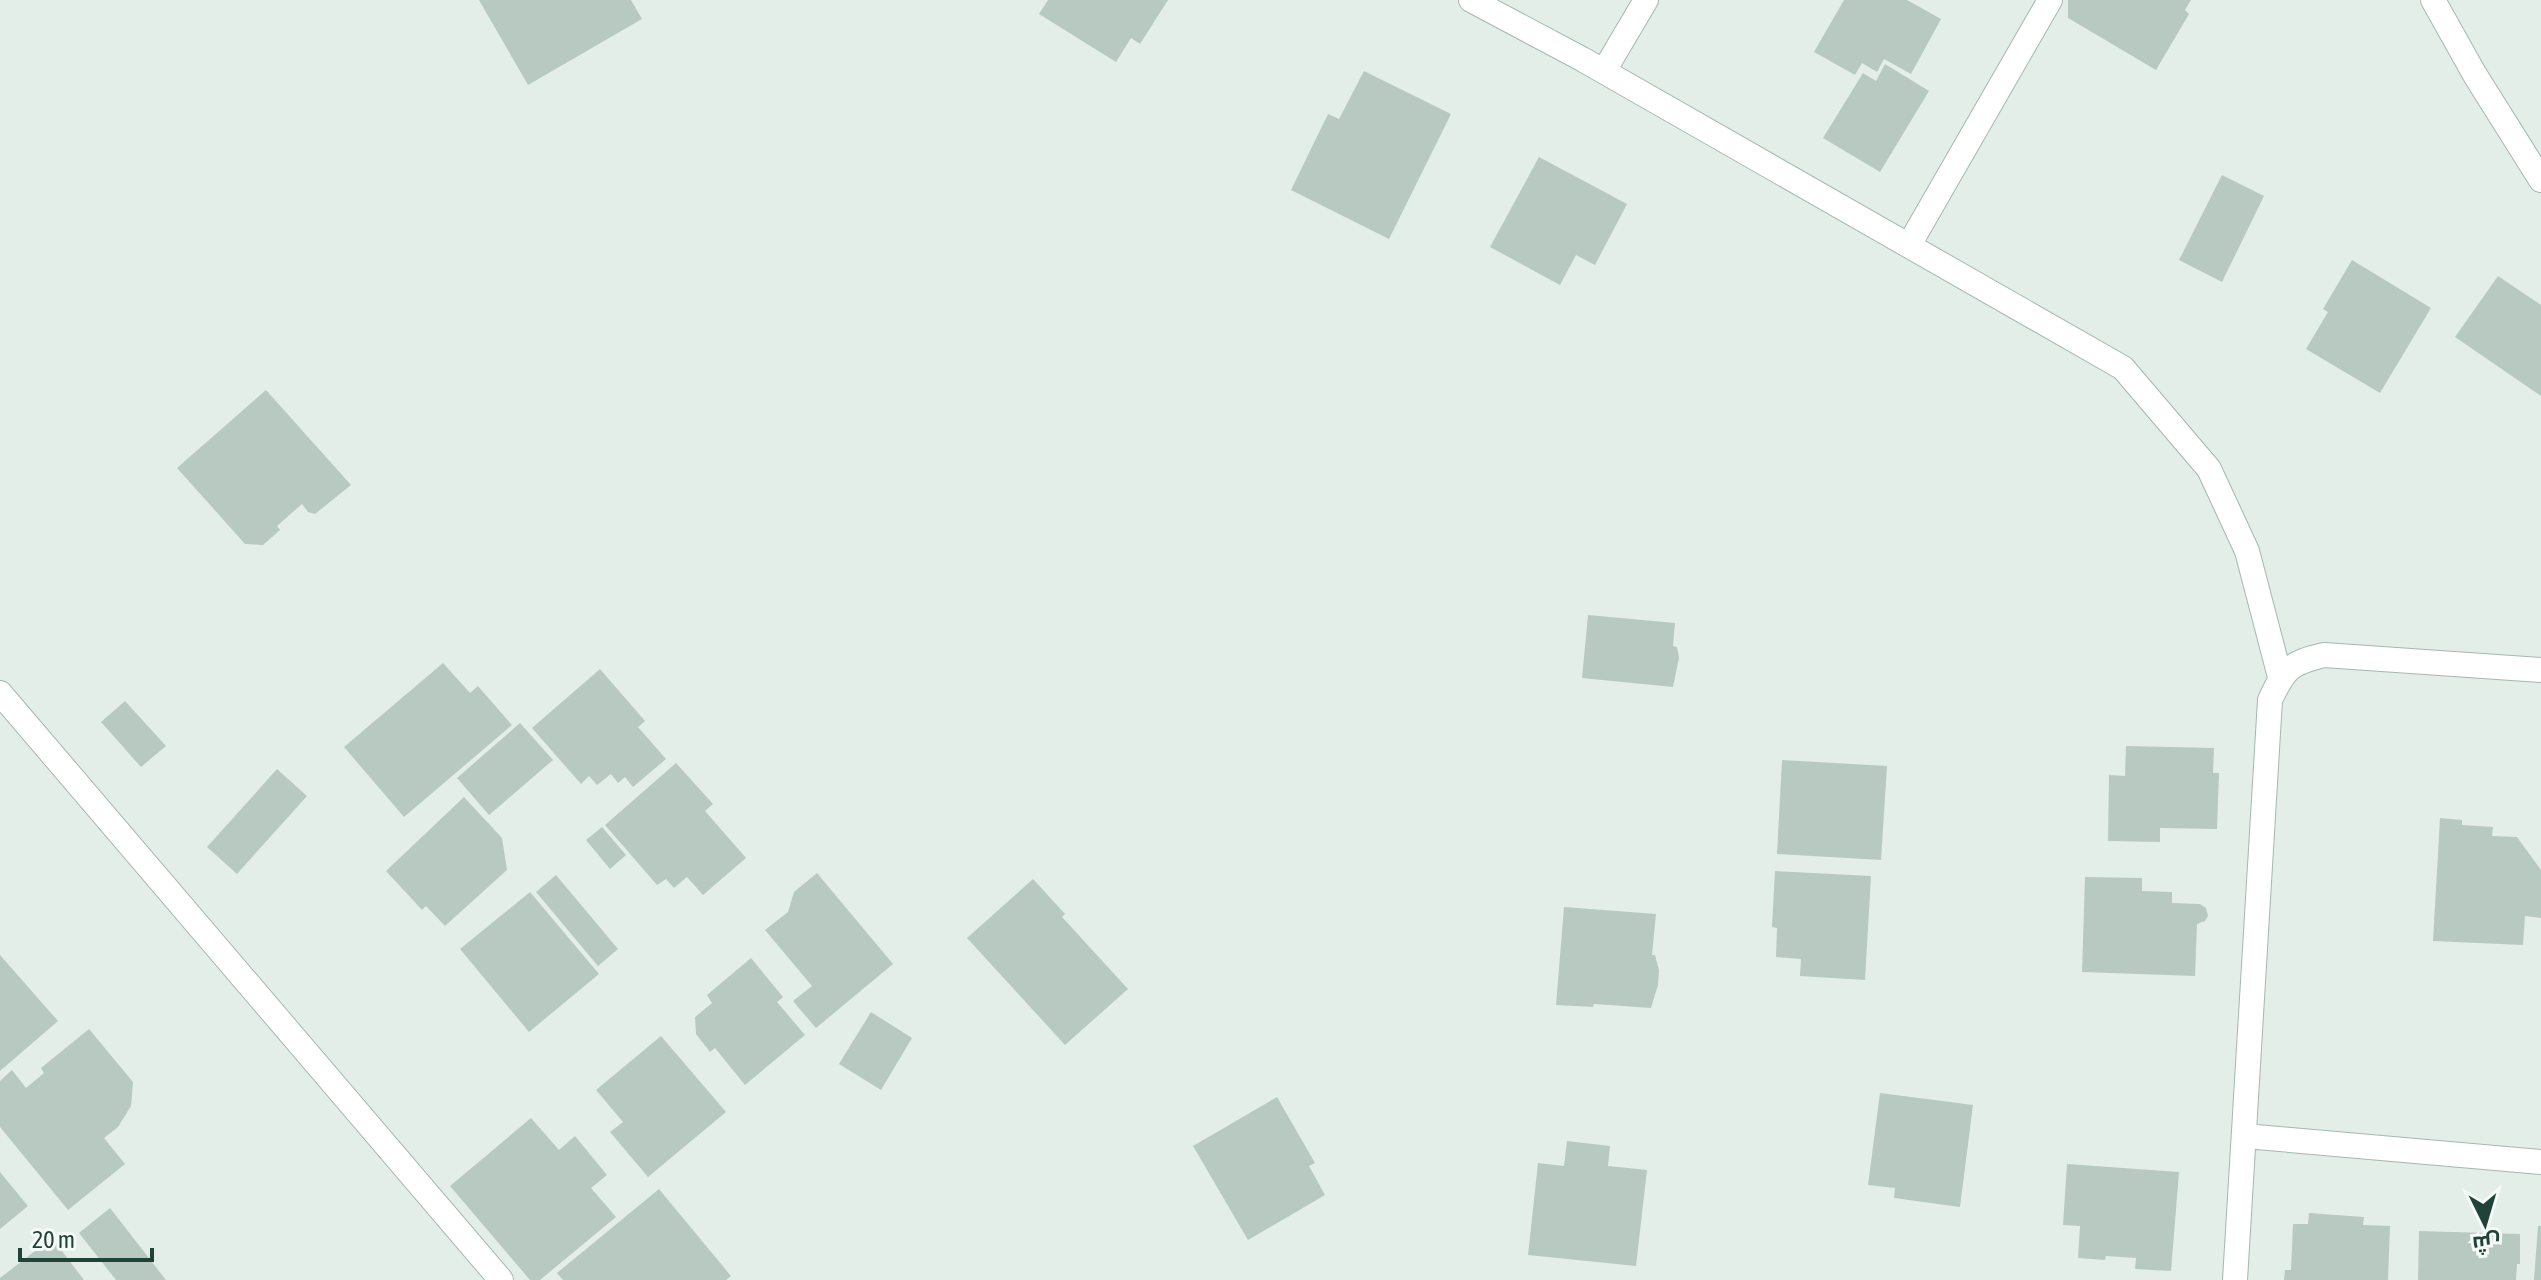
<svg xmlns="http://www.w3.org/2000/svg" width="2541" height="1280" font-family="'Asap Condensed',Cairo,sans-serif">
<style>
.building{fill:#b8c9c2}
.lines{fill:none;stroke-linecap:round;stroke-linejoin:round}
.minor-casing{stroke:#a5b7b1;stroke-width:26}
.minor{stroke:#fff;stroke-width:24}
</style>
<rect width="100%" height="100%" fill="#e3eee9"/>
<path class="building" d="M479,0h152l11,19 -114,66z
M1048,0h120l-28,44 -9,-6 -15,24 -77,-48z
M1844,0h63l34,19 -30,55 -27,-15 -7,13 -15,-9 -7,12 -41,-23z
M2068,0h123l-6,10 4,4 -33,56 -88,-52z
M1885,64l44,27 -49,81 -57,-34 40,-65 13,8z
M1364,71l87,43 -62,125 -98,-49 37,-76 11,5z
M1539,157l88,47 -32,61 -19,-10 -16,30 -70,-38z
M2222,175l42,21 -42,86 -43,-22z
M2352,260l79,48 -51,85 -74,-44 22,-37 -5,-3z
M2498,276l43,29v91l-86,-59z
M266,390l85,95 -36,29 -7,-2 -6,-8 -25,22 3,4 -17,15 -18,-1 -68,-76z
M1588,615l87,8 -2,23 4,1 2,11 -6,29 -91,-9z
M443,663l27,30 8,-7 34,39 -108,92 -60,-70z
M600,669l45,52 -7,6 28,32 -33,28 -8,-10 -7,6 -7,-9 -14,11 -8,-9 -8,8 -49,-56z
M125,701l41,45 -25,21 -40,-45z
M520,723l33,37 -64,55 -32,-37z
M2126,746l88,2 -1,25h6l-2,56 -57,-1v14l-52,-1 1,-66 16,1z
M1782,760l105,6 -6,94 -104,-6z
M676,763l37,41 -8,7 41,47 -43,37 -16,-18 -13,11 -8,-9 -9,6 -52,-60z
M277,769l30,27 -70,78 -30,-27z
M464,797l38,41 5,32 -62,56 -19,-20 -4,4 -36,-39z
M2440,818l22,2v5l31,2 -1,9 25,1 24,33v48l-16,-2 -2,29 -90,-4z
M602,827l24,28 -16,14 -24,-29z
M1775,871l96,5 -6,104 -65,-4 1,-17 -25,-2 1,-29 -5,-1z
M817,873l76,91 -77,64 -23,-27 19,-15 -47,-56 23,-18 6,-20z
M556,875l62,74 -20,17 -62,-74z
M2085,877l57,1v13l30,1v11l28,1 6,4 2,8 -3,5 -8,3 -2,52 -113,-4z
M1033,879l32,35 -3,3 66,72 -63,56 -98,-107z
M530,892l69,82 -70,58 -69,-83z
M1564,907l92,7 -4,41h3l4,15 -1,15 -7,23 -57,-4 -1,3 -37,-2z
M0,955l58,66 -58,50z
M751,958l32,39 -6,5 28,33 -60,50 -30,-37 -5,4 -14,-18 -1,-17 17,-14 -5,-8z
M871,1012l41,26 -31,52 -42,-26z
M89,1029l44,53 -2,24 -13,21 -14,11 21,26 -57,46 -68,-83v-46l12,-11 14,18 18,-15 -3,-5z
M661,1036l65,76 -78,65 -38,-45 13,-10 -27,-32z
M1880,1093l93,12 -13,102 -66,-9 1,-10 -27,-3z
M1277,1097l38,66 -6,3 16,29 -77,45 -55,-94z
M531,1118l28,32 16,-14 32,39 -16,13 25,29 -76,63h-10l-80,-94z
M1567,1141l43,5 -2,20 39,4 -11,96 -108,-11 10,-92 26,3z
M2067,1164l112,8 -8,99 -36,-2 1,-11 -30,-2 -1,4 -27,-2 2,-32 -17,-1z
M0,1172l28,34 -28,23z
M659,1189l72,87 -5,4h-163l-6,-7z
M110,1208l56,72h-50l-37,-47z
M2309,1213l55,4 -1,8 27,1 -2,54h-104l1,-10h6l2,-46h15z
M2538,1226h3v54h-7z
M2419,1231l101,3v30h-3l-1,16h-98z
M52,1238l32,42h-84v-2z"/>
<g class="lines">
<g class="minor-casing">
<path id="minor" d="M1471,0l111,59 541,309 86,101 38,82 33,126
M2433,0l42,75 66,105
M1604,71l42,-71
M1909,245l141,-245
M0,693l501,587
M2245,1136l296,26
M2235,1280l35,-580c15,-32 20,-37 54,-45l217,15"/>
</g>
<use href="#minor" class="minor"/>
</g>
<g transform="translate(2485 1224) rotate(175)" stroke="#f4faf7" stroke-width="6" paint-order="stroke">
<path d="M0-6L14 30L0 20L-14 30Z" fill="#214239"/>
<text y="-12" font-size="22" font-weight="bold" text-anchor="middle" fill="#214239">ش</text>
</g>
<path d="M20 1248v12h132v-12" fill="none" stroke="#214239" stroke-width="4"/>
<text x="32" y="1248" font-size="24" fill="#214239" stroke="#f4faf7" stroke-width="6" paint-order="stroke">20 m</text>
</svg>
